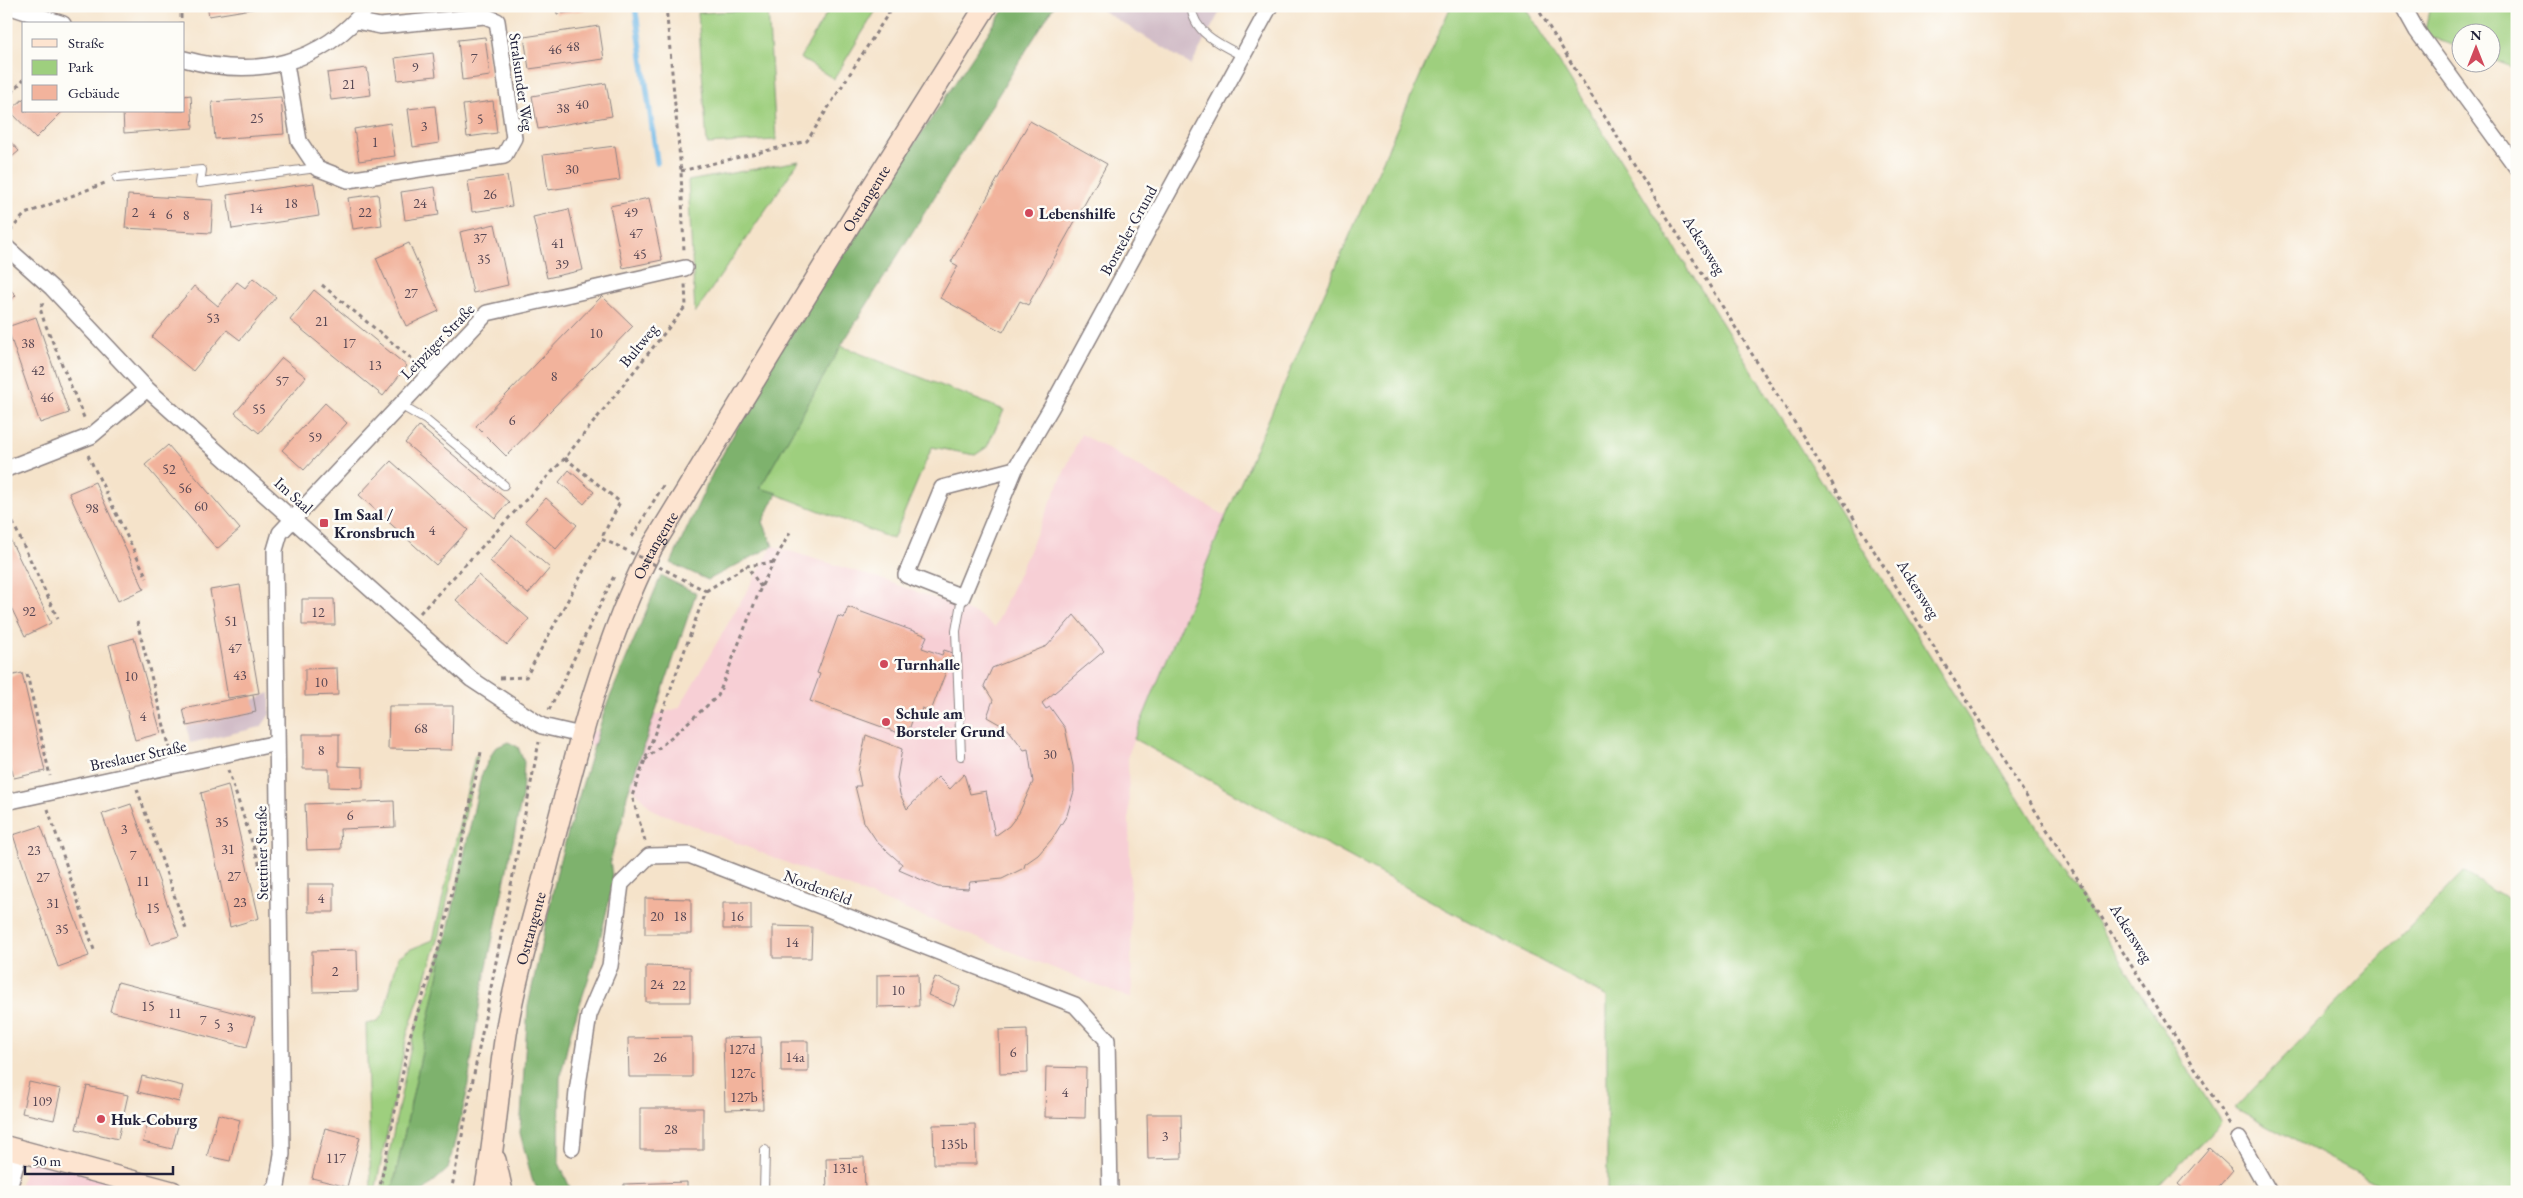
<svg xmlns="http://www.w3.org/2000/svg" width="2523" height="1198" font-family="'EB Garamond',serif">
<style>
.built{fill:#f7cfd5}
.industrial{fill:#d2bdc8}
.green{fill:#9ecf7e;stroke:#60785c}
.forest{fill:#7eb26d;stroke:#506a54}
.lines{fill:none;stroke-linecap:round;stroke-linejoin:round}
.stream{stroke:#6fb8e7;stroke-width:5.5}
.building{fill:#f2b39c}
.lane-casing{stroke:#8c8282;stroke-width:10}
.street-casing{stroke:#8c8282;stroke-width:18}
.secondary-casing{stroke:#8c8282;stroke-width:24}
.path{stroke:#8c8282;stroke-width:3;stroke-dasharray:4 4;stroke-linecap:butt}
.lane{stroke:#fff;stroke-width:8}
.street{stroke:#fff;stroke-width:15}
.secondary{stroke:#fde4d0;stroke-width:21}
.path-bridge{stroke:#8c8282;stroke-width:3;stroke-dasharray:4 4;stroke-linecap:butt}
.poi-dot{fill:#d1495b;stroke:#fdfcf7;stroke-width:2}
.labels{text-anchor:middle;stroke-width:5;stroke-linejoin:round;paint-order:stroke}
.number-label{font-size:14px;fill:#564653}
.street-label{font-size:16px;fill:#22223b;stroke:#fdfcf7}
.poi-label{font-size:16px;font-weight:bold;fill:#22223b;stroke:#fdfcf7;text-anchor:start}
</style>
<rect width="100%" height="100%" fill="#fdfcf7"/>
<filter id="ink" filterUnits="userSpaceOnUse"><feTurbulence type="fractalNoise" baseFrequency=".02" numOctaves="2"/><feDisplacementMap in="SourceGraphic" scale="10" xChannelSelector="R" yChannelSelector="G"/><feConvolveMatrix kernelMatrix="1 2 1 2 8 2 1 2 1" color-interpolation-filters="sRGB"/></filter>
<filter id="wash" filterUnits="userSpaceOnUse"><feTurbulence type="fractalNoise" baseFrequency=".0096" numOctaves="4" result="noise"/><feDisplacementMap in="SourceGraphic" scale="20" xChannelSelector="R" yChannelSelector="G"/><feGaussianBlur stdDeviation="1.12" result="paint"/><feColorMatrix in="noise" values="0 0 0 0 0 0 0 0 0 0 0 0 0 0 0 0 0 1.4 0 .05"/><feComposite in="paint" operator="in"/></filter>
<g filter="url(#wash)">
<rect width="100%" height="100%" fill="#f5e3ca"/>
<path class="built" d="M1081,434l145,82 -98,239 4,244 -479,-189 -72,-75 98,-27 94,-162 108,33 96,35 18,13z
M30,1147l149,45h-161z"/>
<path class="industrial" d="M1095,6h128l-32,59z
M270,693v21l-9,13 -71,16 -3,-17z"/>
<path class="green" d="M831,6l47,1 -44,72 -34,-21z
M1451,6h73l697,1116 -68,70h-546v-195l-473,-258 92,-223z
M2430,6h87v63l-26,-10 -1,-27h-30v16l-36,-14z
M768,9l8,131 -69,4 -9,-131z
M799,161l-104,152 -7,-132z
M841,346l163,64 -17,37 -12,8 -43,-8 -39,92 -133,-51z
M478,755l-38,179 -33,101 -32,157h-4l-5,-168 11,-2 7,-9 14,-56 13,-8 22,-9 42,-184z
M2463,872l54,32v288h-124l-158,-84z
M448,932l-56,260h-11l32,-155z"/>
<path class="forest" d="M1006,6h48l-213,340 -81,142 17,5 -14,29 10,24 -65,34 -37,-17 44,-95 78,-141z
M661,576l35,17 -69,202 -4,24 -13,40 3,25 -17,72 -25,75 -11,47 -1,85 13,29h-33l-7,-13 -12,-46 8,-127 31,-143 46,-154z
M508,742l10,5 6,15 -2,35 -41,198 -15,102 -18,72 -26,23h-30l89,-416 14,-28z"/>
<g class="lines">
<path class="stream" d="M635,6l22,156"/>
</g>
<g id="blocks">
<path class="building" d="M207,6h57v1l-55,9z
M556,6h41v2l-40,6z
M599,26l5,33 -75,10 -5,-32z
M485,37l5,39 -28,4 -4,-40z
M433,53l3,23 -38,4 -3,-22z
M367,68l4,27 -40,5 -4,-27z
M606,83l6,33 -74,13 -6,-33z
M191,95l2,33 -69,5 -1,-22h61v-15z
M281,97l3,37 -69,5 -3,-37z
M24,98v13h39l-27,27 -26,-27z
M493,101l4,32 -30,4 -4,-32z
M435,106l4,37 -26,4 -5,-38z
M1030,121l77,43 -79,141 -8,-4 -17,31 -63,-34 18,-32 -7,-4z
M390,123l5,33 -36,5 -5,-32z
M6,137l13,14 -13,11z
M615,146l5,34 -72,10 -5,-35z
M507,176l5,30 -40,6 -4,-31z
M314,183l5,33 -87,13 -5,-34z
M435,187l4,28 -34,5 -4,-28z
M378,194l4,31 -29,4 -5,-31z
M128,195l85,5 -2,33 -86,-5z
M649,198l13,62 -39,8 -13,-62z
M569,209l14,61 -36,8 -14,-61z
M495,224l13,61 -35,8 -13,-61z
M409,243l30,68 -33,15 -30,-68z
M253,278l23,19 -36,43 -13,-10 -34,41 -41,-34 42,-51 24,20 19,-24 8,6z
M6,286l10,9 -10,11z
M314,290l93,76 -24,30 -93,-76z
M602,296l31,30 -127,130 -30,-30z
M36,317l33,96 -29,10 -33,-96z
M282,358l24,19 -47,56 -24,-20z
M325,403l22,20 -43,47 -22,-20z
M419,426l90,76 -14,16 -90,-75z
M168,445l72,84 -23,20 -72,-84z
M391,461l77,69 -32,35 -77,-70z
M569,470l25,22 -10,12 -25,-22z
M95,482l49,107 -26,12 -49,-108z
M546,498l31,27 -21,24 -31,-28z
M6,531l45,92 -26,13 -19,-39z
M512,535l38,33 -22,26 -38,-33z
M478,575l51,44 -22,26 -51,-45z
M240,585l19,108 -31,5 -18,-108z
M302,599h32l1,26h-33z
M848,607l79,29 -5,12 20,7 2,-5 9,3 -22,58 -9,-3 -2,6 -5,-2 -8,24 -97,-35 10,-27 -3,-1 21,-57 6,2z
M1074,615l30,36 -62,52 4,6 4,-2 15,21 8,38 1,25 -7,24 -15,24 -14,16 -13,9 -1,4 -22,11 -32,3 -2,7 -30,-2 -39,-17 3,-6 -24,-21 -14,-21 -9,-36h6l-3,-14 8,-37 36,14 -5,29 3,16 7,15 31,-32 12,12 14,-15 6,20 16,-3 9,45 14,-10 10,-13 14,-31 -5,-33 -4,1 -16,-21 -21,-12 6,-17 -9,-14 8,-18 55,-22z
M134,638l27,95 -26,7 -26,-95z
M337,668l1,27 -33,1v-27z
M22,673l23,98 -31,7 -8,-31v-70z
M253,695l3,17 -69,14 -4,-17z
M389,706h64l-1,44 -64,-1z
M303,734h36v32l24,1v21l-34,-1v-18h-26z
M228,785l31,133 -29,9 -29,-134z
M394,801l1,26 -55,2 1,20 -34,1 -2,-46z
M131,804l48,132 -29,9 -48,-131z
M41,826l48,130 -31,11 -45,-132z
M308,884h26v28h-26z
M645,898l46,1v35h-46z
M723,903h28v26h-28z
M773,926l39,1 -1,31h-38z
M357,950l1,41 -45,1 -1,-41z
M646,966l44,1v35h-44z
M918,974l1,32 -42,1v-32z
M935,977l26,10 -7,19 -26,-11z
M118,982l137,36 -8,29 -137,-36z
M1027,1029l1,44 -28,1 -1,-44z
M692,1037v40h-63l-1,-39z
M761,1037l2,72 -38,1 -2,-72z
M781,1041h27v31h-27z
M1046,1067l40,1 -1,50 -40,-1z
M142,1076l41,10 -4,16 -41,-10z
M29,1082l32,7 -7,31 -32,-7z
M87,1086l41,9 -10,44 -42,-10z
M640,1108h63v42h-63z
M218,1114l22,6 -10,41 -23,-5z
M1147,1114h34l1,44 -34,1z
M149,1118l29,8 -6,23 -29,-7z
M975,1124l1,40h-42l-1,-39z
M325,1128l35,9 -13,50 -35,-9z
M2209,1148l24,22 -19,22h-27l-9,-8z
M864,1157l1,35h-38l-1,-34z
M687,1182v10h-63v-8z
M724,1188h34v4h-34z"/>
</g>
</g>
<g filter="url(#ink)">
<use href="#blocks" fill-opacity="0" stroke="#8c8282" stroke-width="1"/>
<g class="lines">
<g class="lane-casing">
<path id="lane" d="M1191,6c3,28 30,39 52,50
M117,178l85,-8 -2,13 117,-15
M400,405l26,15 78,65
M961,756l-5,-125 6,-34
M764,1192l1,-42"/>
</g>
<g class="street-casing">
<path id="street" d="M8,6l55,18
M2403,6l14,25 100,137
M184,59c71,20 137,6 184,-53
M286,64l13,77 18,27 31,12 156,-24 10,-18 -17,-117 -12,-5 -105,10 -24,-5
M6,247l46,41 95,101 324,290 71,47 39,9
M6,469l85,-33 56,-47
M1015,469l-73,19 -36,87 56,22 53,-128 36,-61 219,-402
M6,802l271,-59
M2239,1139l30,53
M572,1148l5,-57 12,-76 21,-49 11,-82 28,-28 40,-1 386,150 32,35 3,152
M8,1192l12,-41
M272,1192l5,-6 5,-32 -7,-604 5,-17 207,-220 198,-45"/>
</g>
<g class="secondary-casing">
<g id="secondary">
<path d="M6,1147l166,45"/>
<path d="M495,1160l7,32"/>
<path id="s1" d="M485,1192c12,-58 13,-118 24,-176 10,-53 27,-106 40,-158 27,-104 53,-212 102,-309l219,-358 116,-185"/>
</g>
</g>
<path class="path" d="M181,6v18
M666,6l15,165 3,81
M1536,6l695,1120
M6,99l18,-20
M681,171l126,-30 86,-135
M10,231l15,-17 80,-31
M322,285l96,79
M43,303l-3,5 4,13 41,99
M88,455l59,123
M565,458l55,44 -19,37
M6,508l52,111
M632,537l32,-53
M761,587l-14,-21 27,-4
M706,591l40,-25
M420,613l145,-155 121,-152 -1,-22
M137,622l33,127
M27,674l23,102
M500,678l26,-1 75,-138 15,6
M549,710l65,-134
M645,760l73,-64 43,-109 29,-55
M228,770l32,96
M137,789l49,140
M48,809l47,144
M645,841l-13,-45 74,-205 -27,-14
M379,1192l31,-156 33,-101 38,-183
M451,1192l88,-450"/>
<use href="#lane" class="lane"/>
<use href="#street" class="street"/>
<use href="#secondary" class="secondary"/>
<path class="path-bridge" d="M616,545l63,32"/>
</g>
</g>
<g class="poi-dot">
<circle cx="1029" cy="213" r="5"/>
<rect x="319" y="518" width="10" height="10" rx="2.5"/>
<circle cx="884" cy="664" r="5"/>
<circle cx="886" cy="722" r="5"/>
<circle cx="101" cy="1119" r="5"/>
</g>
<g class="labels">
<g class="number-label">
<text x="573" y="51">48</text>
<text x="555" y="54">46</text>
<text x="474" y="63">7</text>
<text x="415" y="72">9</text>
<text x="349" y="89">21</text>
<text x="582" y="109">40</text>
<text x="563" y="113">38</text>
<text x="257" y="123">25</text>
<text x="480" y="124">5</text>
<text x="424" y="131">3</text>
<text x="375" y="147">1</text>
<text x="572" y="174">30</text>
<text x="490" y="199">26</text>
<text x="291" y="208">18</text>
<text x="420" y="208">24</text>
<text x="256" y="213">14</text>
<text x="135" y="217">2</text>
<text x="365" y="217">22</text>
<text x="631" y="217">49</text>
<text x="152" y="218">4</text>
<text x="169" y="219">6</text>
<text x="186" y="220">8</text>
<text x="636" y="238">47</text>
<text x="480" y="243">37</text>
<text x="558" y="248">41</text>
<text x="640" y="259">45</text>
<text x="484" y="264">35</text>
<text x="562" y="269">39</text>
<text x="411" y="298">27</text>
<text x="213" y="323">53</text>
<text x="322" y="326">21</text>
<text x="596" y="338">10</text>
<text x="28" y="348">38</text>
<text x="349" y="348">17</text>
<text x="375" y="370">13</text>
<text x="38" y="375">42</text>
<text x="554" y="381">8</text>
<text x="282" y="386">57</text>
<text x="47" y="402">46</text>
<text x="259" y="414">55</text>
<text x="512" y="425">6</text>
<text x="315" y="442">59</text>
<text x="169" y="474">52</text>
<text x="185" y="493">56</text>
<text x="201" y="511">60</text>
<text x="92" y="513">98</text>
<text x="432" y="535">4</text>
<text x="29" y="616">92</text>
<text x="318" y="617">12</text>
<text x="231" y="626">51</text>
<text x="235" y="653">47</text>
<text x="240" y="680">43</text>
<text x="131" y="681">10</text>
<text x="321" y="687">10</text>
<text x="143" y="721">4</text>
<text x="421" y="733">68</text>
<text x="321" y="755">8</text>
<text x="1050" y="759">30</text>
<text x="350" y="820">6</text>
<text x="222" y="827">35</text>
<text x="124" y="834">3</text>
<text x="228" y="854">31</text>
<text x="34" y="855">23</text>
<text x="133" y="860">7</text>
<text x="234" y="881">27</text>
<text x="43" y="882">27</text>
<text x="143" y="886">11</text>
<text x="321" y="903">4</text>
<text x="240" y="907">23</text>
<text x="53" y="908">31</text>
<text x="153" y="913">15</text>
<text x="657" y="921">20</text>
<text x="680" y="921">18</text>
<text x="737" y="921">16</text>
<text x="62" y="934">35</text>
<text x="792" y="947">14</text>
<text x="335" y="976">2</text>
<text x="657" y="989">24</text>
<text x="679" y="990">22</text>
<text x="898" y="995">10</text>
<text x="148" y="1011">15</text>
<text x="175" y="1018">11</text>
<text x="203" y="1025">7</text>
<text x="217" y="1029">5</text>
<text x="230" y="1032">3</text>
<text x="742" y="1054">127d</text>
<text x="1013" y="1057">6</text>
<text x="660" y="1062">26</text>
<text x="795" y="1062">14a</text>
<text x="743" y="1078">127c</text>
<text x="1065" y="1097">4</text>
<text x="744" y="1102">127b</text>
<text x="42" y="1106">109</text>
<text x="671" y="1134">28</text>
<text x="1165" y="1141">3</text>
<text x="954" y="1149">135b</text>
<text x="336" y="1163">117</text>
<text x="845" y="1173">131e</text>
</g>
<g class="street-label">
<text transform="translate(522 82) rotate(82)" y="6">Stralsunder Weg</text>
<text dy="6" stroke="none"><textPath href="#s1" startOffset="1078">Osttangente</textPath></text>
<text transform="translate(1128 230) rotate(-61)" y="6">Borsteler Grund</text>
<text transform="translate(1705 245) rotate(58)" y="6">Ackersweg</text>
<text transform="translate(437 341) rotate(-46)" y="6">Leipziger Straße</text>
<text transform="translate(638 345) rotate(-51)" y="6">Bultweg</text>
<text transform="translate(294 495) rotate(42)" y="6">Im Saal</text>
<text dy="6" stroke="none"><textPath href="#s1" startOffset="672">Osttangente</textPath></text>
<text transform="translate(1919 589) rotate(58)" y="6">Ackersweg</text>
<text transform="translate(138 755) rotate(-12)" y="6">Breslauer Straße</text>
<text transform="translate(261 853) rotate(-91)" y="6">Stettiner Straße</text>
<text transform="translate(818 887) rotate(21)" y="6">Nordenfeld</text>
<text dy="6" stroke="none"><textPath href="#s1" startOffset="268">Osttangente</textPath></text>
<text transform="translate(2132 933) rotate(58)" y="6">Ackersweg</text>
</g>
<g class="poi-label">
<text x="1039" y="219">Lebenshilfe</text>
<text x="334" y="520">Im Saal /<tspan x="334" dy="18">Kronsbruch</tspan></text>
<text x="894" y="670">Turnhalle</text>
<text x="896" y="719">Schule am<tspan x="896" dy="18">Borsteler Grund</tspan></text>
<text x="111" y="1125">Huk-Coburg</text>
</g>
</g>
<rect width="2523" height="1198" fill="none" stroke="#fdfcf7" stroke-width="25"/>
<rect x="22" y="22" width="162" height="90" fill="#fdfcf7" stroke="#a5a5ac"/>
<rect x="32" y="39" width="25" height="8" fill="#fde4d0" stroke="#a5a5ac"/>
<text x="68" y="48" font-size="15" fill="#22223b">Straße</text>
<rect x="32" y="60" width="25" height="15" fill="#9ecf7e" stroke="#a5a5ac"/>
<text x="68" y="72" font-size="15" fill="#22223b">Park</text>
<rect x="32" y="85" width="25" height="15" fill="#f2b39c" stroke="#a5a5ac"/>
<text x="68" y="98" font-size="15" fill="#22223b">Gebäude</text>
<g transform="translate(2476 48)"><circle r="24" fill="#fdfcf7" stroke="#a5a5ac"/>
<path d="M0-4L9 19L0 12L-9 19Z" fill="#d1495b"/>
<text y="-8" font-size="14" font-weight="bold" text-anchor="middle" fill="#22223b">N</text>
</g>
<path d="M25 1166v8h148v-8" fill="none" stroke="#22223b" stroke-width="2.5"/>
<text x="32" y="1166" font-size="15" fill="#22223b" stroke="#fdfcf7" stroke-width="4" paint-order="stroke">50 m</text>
</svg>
